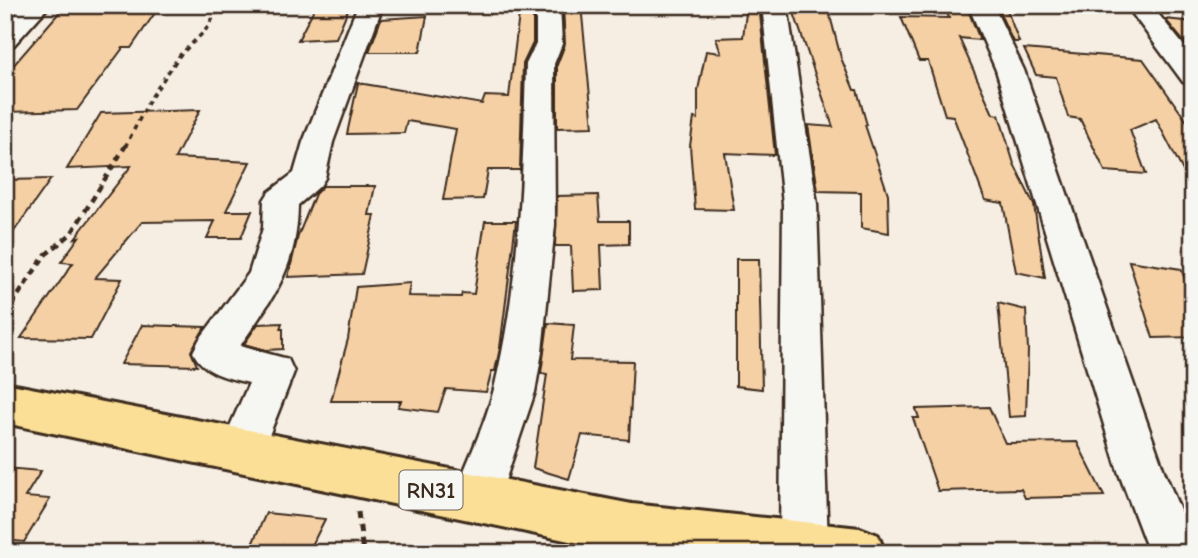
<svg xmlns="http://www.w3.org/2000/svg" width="1198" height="558" font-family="'Comic Neue',sans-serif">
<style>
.building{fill:#f5d0a5;stroke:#3b2a1e;stroke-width:2}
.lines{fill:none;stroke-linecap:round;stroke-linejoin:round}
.street-casing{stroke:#3b2a1e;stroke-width:5}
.primary-casing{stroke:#3b2a1e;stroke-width:6}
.path-far2{stroke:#3b2a1e;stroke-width:3.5;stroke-dasharray:5 4.5;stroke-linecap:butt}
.path-far1{stroke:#3b2a1e;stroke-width:4.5;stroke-dasharray:7 5;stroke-linecap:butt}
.path{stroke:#3b2a1e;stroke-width:5;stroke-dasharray:8 6;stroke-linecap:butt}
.street{fill:#f6f6f2;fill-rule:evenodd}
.primary{fill:#fbdf96;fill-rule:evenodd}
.labels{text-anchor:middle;stroke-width:5;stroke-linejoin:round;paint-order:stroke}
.shield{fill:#f6f6f2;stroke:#73675e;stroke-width:2}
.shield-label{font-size:23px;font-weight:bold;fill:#3b2a1e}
</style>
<rect width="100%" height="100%" fill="#f6eee3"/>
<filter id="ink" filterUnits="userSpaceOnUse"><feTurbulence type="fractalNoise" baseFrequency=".0143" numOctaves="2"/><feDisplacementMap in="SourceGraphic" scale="14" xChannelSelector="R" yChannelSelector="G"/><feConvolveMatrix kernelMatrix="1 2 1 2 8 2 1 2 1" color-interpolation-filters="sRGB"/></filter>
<g filter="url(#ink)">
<path class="building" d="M316,5h34l-14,33 -38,2z
M581,5l12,122 -36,1v-63l8,-21 -2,-38z
M747,5h12l16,150 -50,-2 9,57 -39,-1 -5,-63 4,-28 4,1v-29l8,-39 15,2 -5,-15 27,-1z
M944,5h22l14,35 -21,-2 34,76 6,1 15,49 20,41 11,73 -29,-6 -13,-69 -18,-3 -32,-84 -8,-1 -17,-54h-9l-18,-44 48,1z
M996,5h9l14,37h-6z
M520,6h13v37l-10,21 -3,106h-32l-5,29 -40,1 13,-71 -49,-8 -3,12 -57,1 11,-51 124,21 3,-8 24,1z
M159,7l-28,41h-8l-46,62 -72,2v-37l58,-67z
M792,7l36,1 13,50 13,32h3l10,35h-2l23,69 1,39 -28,-5v-36l-43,-1 -10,-66 25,2z
M427,16l-7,36h-51l12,-33z
M1165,19l28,3v31z
M1024,49l119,10 50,71v60l-37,-71 -26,11 16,44 -41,-3 -25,-52 -12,-2 -12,-40 -20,-2z
M200,110l-25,48 75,4 -24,49h26l-11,27h-34l8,-17 -73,1 -47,56 27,1 -31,60 -70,-1 52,-75 -12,-1 18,-25 -4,1 56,-72 -64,3 34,-56z
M51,179l-46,65v-64z
M323,186h52l-6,29h6l-13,59 -74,3 10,-41 17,-42z
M598,195l2,26h29v23l-28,1 2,45 -30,1 -2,-45h-16l2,-50z
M485,221h31l-16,127 -5,23h-3l-6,21 -40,-3 -8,23 -40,-5 3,-6h-70l17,-62 8,-52 54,-4 -2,13 53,1 1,-4 12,1z
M736,259h23l3,130 -26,-3z
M1129,261l52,8 12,31v37l-40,1z
M998,303l28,7 2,40 -2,66 -17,1z
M282,323l-2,6h3v20l-17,1 -22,-6 14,-20z
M548,323l26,2 -4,35 63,1 -4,79 -47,-5 -13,44 -36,-11 14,-94 -6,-1z
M142,325l63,2 -14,24 6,15 -76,-2z
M989,407l16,36 72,-1 27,54 -79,2 -4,-9 -83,2 -25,-73h6l-3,-9z
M5,468l36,3 -16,26 25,2 -26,43 -19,-2z
M266,513l59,6 -14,28 -61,2z"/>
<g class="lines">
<g class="street-casing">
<path id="street" d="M24,5h26l-36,40 -9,2v-23z
M358,5h25l-50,137 -8,36 -5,8 -22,19c-1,63 -24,91 -58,141l48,13 6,13 -37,94 -16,6 -16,-6 -6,-15 30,-68c-22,-5 -46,-10 -56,-31l6,-12 50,-67 14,-45 1,-28 5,-8 25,-19 9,-31z
M536,5h24l2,39 -8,20 1,161 -13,127 -7,40 -36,107 -7,16 -16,7 -16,-7 -7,-16c13,-36 32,-73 41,-110 26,-107 29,-216 32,-325l10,-20z
M762,5h25l30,199 11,343 -2,6h-44l-2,-6 3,-343z
M968,5h25l31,65 140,401 29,71v11h-44l-31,-82 -122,-401z
M1126,5h25l42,52v27l-10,-2z"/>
</g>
<g class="primary-casing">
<path id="primary" d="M5,383l627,121 228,24 18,7 7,18h-258l-622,-130z"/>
</g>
<path class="path-far2" d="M125,147l25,-48 30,-44 25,-24 16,-26"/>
<path class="path-far1" d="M5,315l40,-60 26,-21 55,-89"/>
<path class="path" d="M358,512l5,41"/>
<use href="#street" class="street"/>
<use href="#primary" class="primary"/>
</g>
</g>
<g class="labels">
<rect class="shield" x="399.5" y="470.5" width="63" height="39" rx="5"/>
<g class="shield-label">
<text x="431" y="498">RN31</text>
</g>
</g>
<rect width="1198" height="558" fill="none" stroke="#f6f6f2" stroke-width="28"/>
<rect x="14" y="14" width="1170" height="530" fill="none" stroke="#3b2a1e" stroke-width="2.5" filter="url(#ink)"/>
</svg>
